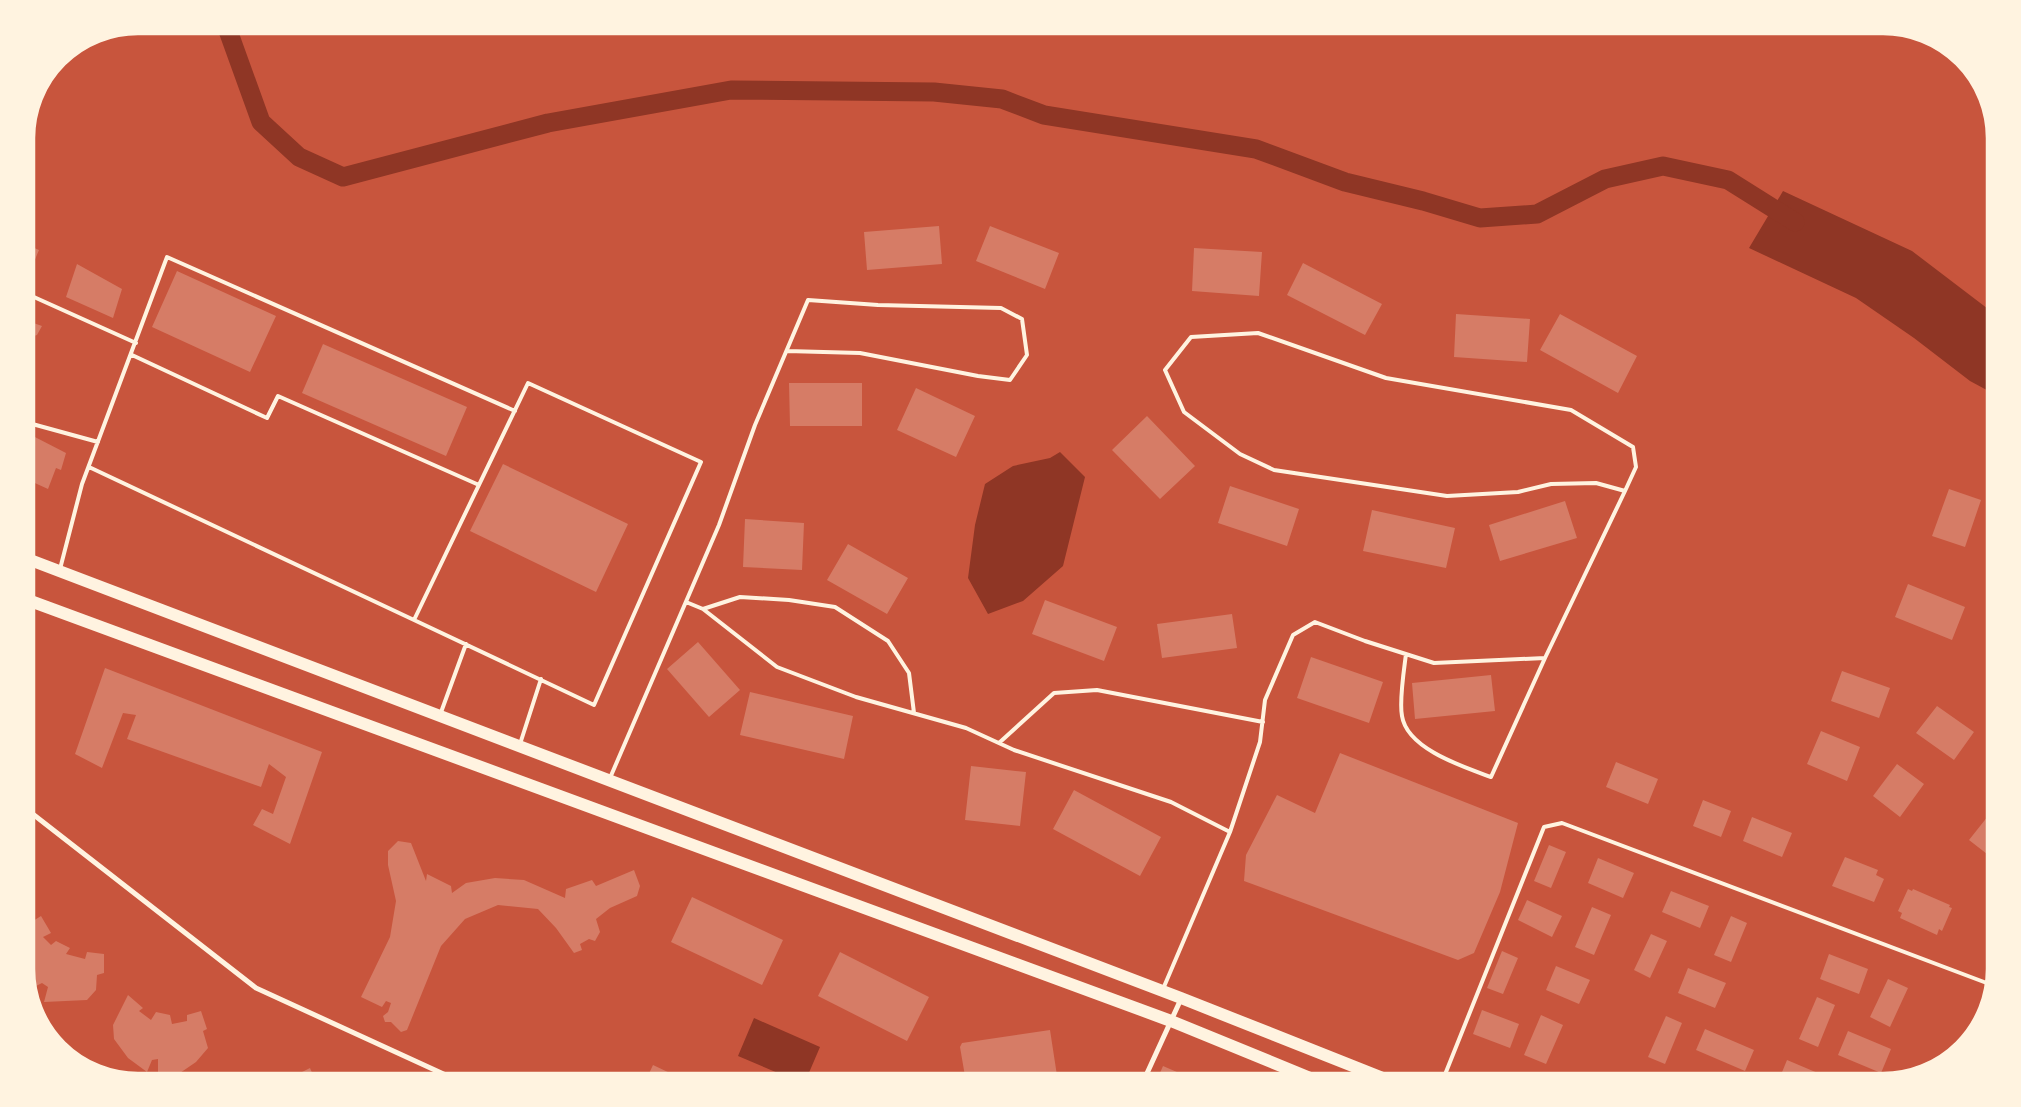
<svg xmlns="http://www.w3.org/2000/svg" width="2021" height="1107" font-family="Bitter,serif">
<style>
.water{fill:#8f3625}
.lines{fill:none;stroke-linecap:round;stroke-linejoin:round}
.canal{stroke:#8f3625;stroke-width:19}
.building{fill:#d67c66}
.service{stroke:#fff3e0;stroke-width:4}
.minor{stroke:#fff3e0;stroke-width:5}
.primary{stroke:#fff3e0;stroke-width:12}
.rim{fill:none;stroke:#fff3e0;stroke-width:2.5}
</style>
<rect width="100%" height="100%" fill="#c8553d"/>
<path class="water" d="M1783,191l129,60 84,64v80l-26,-14 -56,-43 -58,-40 -107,-50z
M1060,452l25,25 -22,89 -40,35 -35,13 -20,-36 7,-53 10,-41 28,-18 37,-8z
M754,1018l66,29 -15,35h-6l-61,-26z"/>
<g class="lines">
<path class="canal" d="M226,25l35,97 38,35 44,20 205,-54 183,-33 203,2 68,7 42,16 212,34 89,33 78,19 57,17 57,-4 68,-35 58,-13 65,14 67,42"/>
</g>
<path class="building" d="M939,226l3,38 -75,6 -3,-38z
M990,226l69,27 -14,36 -69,-28z
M25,244l14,6 -11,26 -3,-2z
M1194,248l68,4 -3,44 -67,-5z
M1303,263l79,41 -17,31 -78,-40z
M77,264l45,25 -9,29 -47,-21z
M177,271l99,45 -26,56 -98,-45z
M1456,314l74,5 -3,43 -73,-5z
M1560,314l77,42 -19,37 -78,-43z
M25,320l17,6 -5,9 -12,4z
M323,344l144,63 -21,49 -144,-63z
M789,383h73v43h-72z
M916,388l59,28 -19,41 -59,-27z
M1147,416l48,50 -35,33 -48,-49z
M31,435l35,18 -5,17 -5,-2 -8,21 -22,-10 2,-5 -3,-2v-15z
M503,464l125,60 -32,68 -126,-61z
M1230,486l69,23 -12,37 -69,-23z
M1949,489l32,11 -16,47 -33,-11z
M1565,501l12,37 -77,23 -11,-36z
M1372,510l83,18 -9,40 -83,-17z
M745,519l59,4 -2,47 -59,-3z
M848,544l60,34 -21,36 -60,-34z
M1908,584l57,23 -13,33 -57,-23z
M1045,600l72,27 -13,34 -72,-27z
M1232,614l5,34 -75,10 -5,-34z
M698,642l42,48 -31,27 -42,-48z
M1996,654v16l-8,-7z
M1311,657l72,25 -14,41 -72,-25z
M105,668l217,84 -32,92 -37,-19 9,-16 11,5 13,-37 -17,-13 -8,23 -134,-48 9,-24 -13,-2 -21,55 -27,-14z
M1842,671l48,17 -11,30 -48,-17z
M1491,675l4,36 -80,8 -3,-36z
M750,692l103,24 -9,43 -104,-24z
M1937,706l37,26 -20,28 -38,-27z
M1821,731l39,16 -13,34 -40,-17z
M1340,753l178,70 -18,69 -26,61 -16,7 -214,-79 2,-26 31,-60 38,18z
M1616,762l42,17 -10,25 -42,-17z
M1897,764l27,20 -24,33 -27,-21z
M971,766l55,6 -6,54 -55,-6z
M1074,790l87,47 -21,39 -87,-47z
M1703,800l28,11 -10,26 -28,-11z
M1992,811l4,3v47l-27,-21z
M1752,817l40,16 -10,24 -39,-16z
M398,841l13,2 15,38 1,-7 24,12 1,7 14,-10 29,-5 29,2 41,18 1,-9 26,-9 4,6 38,-16 6,16 -3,10 -27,12 -14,11 4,13 -5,9 -6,-2 -9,5 2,6 -8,3 -18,-25 -18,-19 -40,-4 -33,14 -24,27 -34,84 -6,2 -10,-10h-6l-2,-6 5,-4 3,-9 -5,-2 -4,6 -21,-10 29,-60 6,-36 -8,-36v-14z
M1549,845l17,7 -15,36 -17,-7z
M1845,857l33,13 -2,5 8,4 -10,23 -42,-16z
M1598,858l36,15 -11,25 -35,-15z
M1908,889l4,2 1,-2 37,16 -1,2 3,1 -10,23 -3,-2 -2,6 -37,-17 2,-5 -4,-2z
M1671,891l38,15 -9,22 -38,-16z
M692,897l91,43 -21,45 -91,-43z
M1527,900l35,16 -10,21 -34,-17z
M1592,907l19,8 -17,40 -19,-8z
M41,916l10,17 -8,4 8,8 5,-4 14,7 -4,6 19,5 2,-7 17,2v19l-7,2 -1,15 -9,10 -43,2 4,-15 -6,-4 -8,4 -8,-9 -1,-45 2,-1 -2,-6z
M1731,916l16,7 -16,39 -17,-7z
M1651,934l16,7 -17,37 -16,-8z
M1502,951l16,7 -15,36 -16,-6z
M840,952l89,45 -22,44 -89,-45z
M1829,954l39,15 -9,25 -39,-15z
M1556,966l34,14 -11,24 -33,-14z
M1688,968l38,15 -11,25 -37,-15z
M1888,979l20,9 -18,39 -20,-10z
M128,995l15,13 -4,3 12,9 5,-8 14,3 2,9 15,-3v-6l14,-4 6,18 -4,2 5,17 -12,14 -19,13 -19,1v-17l-6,1 -5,12 -19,-14 -14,-19 -1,-14z
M1817,997l18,8 -17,42 -19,-8z
M1482,1010l37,14 -9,24 -37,-14z
M1541,1015l22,10 -17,39 -22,-9z
M1666,1016l16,7 -17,41 -17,-7z
M1705,1029l49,21 -9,21 -49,-21z
M1050,1030l8,52h-92l-6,-35 2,-4z
M1848,1031l43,18 -10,24 -43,-18z
M1787,1060l45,19 -1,3h-53z
M653,1065l36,17h-44z
M1163,1066l37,16h-44z
M310,1068l6,14h-34z"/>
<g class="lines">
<path class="service" d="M25,293l111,50
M132,355l135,63 11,-22 201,89
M25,422l73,20
M89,467l325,153 180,85 107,-243 -173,-79 -114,237
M60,569l22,-85 85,-227 348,154
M686,602l17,7
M1406,654c-2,16 -7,47 -4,62 5,33 62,51 89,61l54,-119
M914,713l-5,-40 -21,-32 -53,-34 -46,-7 -49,-3 -37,12 74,58 79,30 110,31 48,22 157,52 59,30
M440,715l26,-71
M999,743l55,-50 43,-3 166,32
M520,744l21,-65
M610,778l109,-253 36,-100 53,-125 70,5 123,3 21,11 5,36 -17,25 -32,-4 -118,-23 -73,-2
M1163,989l67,-157 30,-90 5,-42 28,-65 22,-13 50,19 69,22 111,-5 80,-167 11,-24 -3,-20 -62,-37 -185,-32 -128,-45 -67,4 -26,33 19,42 56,42 34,16 173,26 71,-4 33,-8 45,-1 29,8
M1442,1082l102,-255 18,-4 430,162"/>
<path class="minor" d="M25,808l231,180 205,94
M1143,1082l38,-83"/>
<path class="primary" d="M25,558l1156,440 212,84
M25,599l1146,422 149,61"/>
</g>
<path d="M0 0H2021V1107H0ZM138 34H1883A104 104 0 0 1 1987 138V969A104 104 0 0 1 1883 1073H138A104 104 0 0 1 34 969V138A104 104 0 0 1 138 34Z" fill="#fff3e0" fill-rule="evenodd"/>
<path class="rim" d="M138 34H1883A104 104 0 0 1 1987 138V969A104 104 0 0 1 1883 1073H138A104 104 0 0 1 34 969V138A104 104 0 0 1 138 34Z"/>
</svg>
